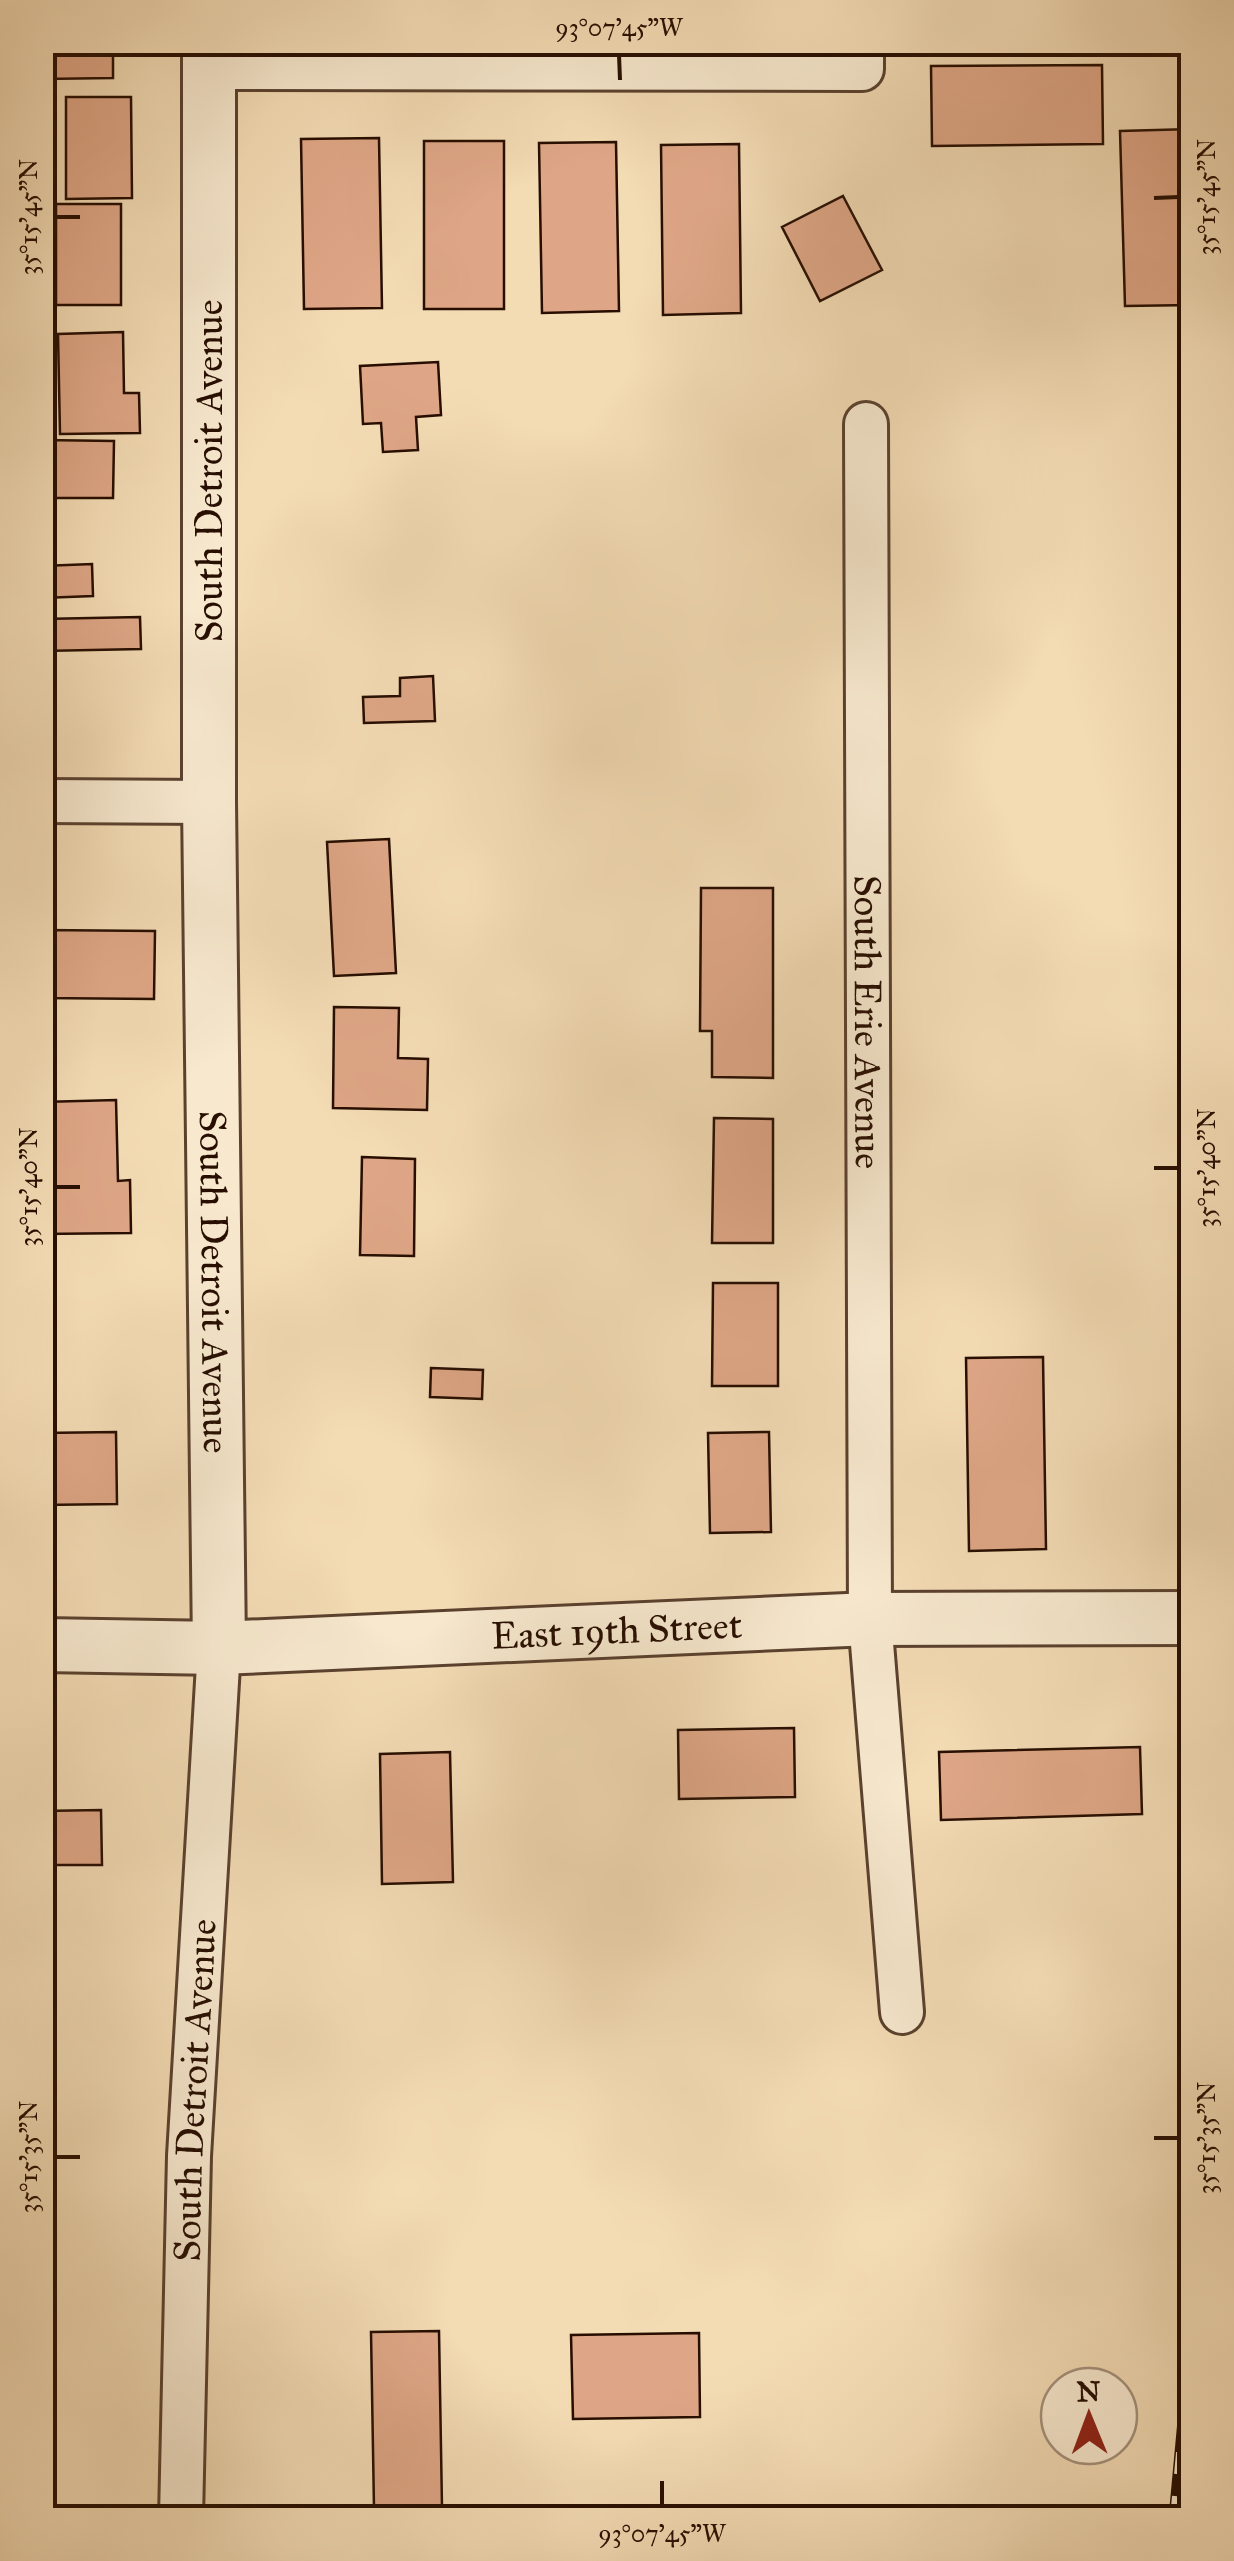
<svg xmlns="http://www.w3.org/2000/svg" width="1234" height="2561" font-family="'IM FELL Great Primer',serif">
<style>
.building{fill:#dea686;stroke:#270e01;stroke-width:2.5}
.lines{fill:none;stroke-linecap:round;stroke-linejoin:round}
.minor-casing{stroke:#5a412e;stroke-width:48}
.tertiary-casing{stroke:#5a412e;stroke-width:58}
.minor{stroke:#f7e8ce;stroke-width:42}
.tertiary{stroke:#f7e8ce;stroke-width:52}
.rail-casing{stroke:#270e01;stroke-width:11}
.rail{stroke:#f7e8ce;stroke-width:8;stroke-dasharray:22;stroke-linecap:butt}
.ticks{fill:none;stroke:#270e01;stroke-width:4}
.labels{text-anchor:middle;stroke-width:8;stroke-linejoin:round;paint-order:stroke}
.street-label{font-size:38px;fill:#270e01;stroke:#f7e8ce}
.neatline{fill:none;stroke:#270e01;stroke-width:4}
.ticks-label{font-size:25px;text-anchor:middle;fill:#270e01}
</style>
<rect width="100%" height="100%" fill="#f3dbb4"/>
<filter id="stains"><feTurbulence type="fractalNoise" baseFrequency=".002" numOctaves="4"/><feColorMatrix values="0 0 0 0 .2 0 0 0 0 .09 0 0 0 0 .02 0 0 0 .5 -.17"/></filter>
<radialGradient id="worn" r=".72"><stop offset=".6" stop-color="#630" stop-opacity="0"/><stop offset="1" stop-color="#630" stop-opacity=".3"/></radialGradient>
<path class="building" d="M42,42h71v36l-71,1z
M1102,65l1,79 -171,2 -1,-80z
M66,97h65l1,101 -66,1z
M1192,129v176l-67,1 -5,-175z
M379,138l3,170 -78,1 -3,-170z
M424,141h80v168h-80z
M616,142l3,169 -77,2 -3,-170z
M739,144l2,169 -78,2 -2,-170z
M843,196l39,74 -62,31 -38,-74z
M56,204h65v101h-65z
M123,332l1,61h15l1,40 -80,1 -2,-100z
M438,362l3,53 -25,2 2,33 -35,2 -2,-29 -18,1 -3,-58z
M42,440l72,1 -1,57h-71z
M92,564l1,32 -51,2v-32z
M140,617l1,32 -99,2v-32z
M433,676l2,45 -71,2 -1,-26 37,-1v-18z
M389,839l7,134 -62,3 -7,-134z
M701,888h72v190l-61,-1v-46h-12z
M42,930l113,1 -1,68 -112,-1z
M334,1007l65,1 -1,50 30,1 -1,51 -94,-2z
M116,1100l2,81 12,-1 1,53 -89,1v-132z
M714,1118l59,1v124h-61z
M362,1157l53,2 -1,97 -54,-1z
M713,1283h65v103h-66z
M1043,1357l3,192 -77,2 -3,-193z
M431,1368l52,2 -1,29 -52,-2z
M116,1432l1,72 -75,1v-72z
M769,1432l2,100 -61,1 -2,-100z
M794,1728l1,69 -116,2 -1,-69z
M1140,1747l2,67 -201,6 -2,-68z
M450,1752l3,130 -71,2 -2,-130z
M101,1810l1,55h-60v-54z
M439,2331l3,176 -68,1 -3,-176z
M699,2333l1,84 -127,2 -2,-84z"/>
<g class="lines">
<g class="minor-casing">
<g id="minor">
<path d="M210,68l652,1v-27"/>
<path id="s1" d="M866,424l4,1195 32,393"/>
<path d="M42,801l167,1"/>
<path id="s2" d="M181,2518l8,-362 30,-508"/>
</g>
</g>
<g class="tertiary-casing">
<g id="tertiary">
<path id="s3" d="M209,42v760l10,846"/>
<path id="s4" d="M42,1645l177,3 651,-29 322,-1"/>
</g>
</g>
<use href="#minor" class="minor"/>
<use href="#tertiary" class="tertiary"/>
<g class="rail-casing">
<path id="rail" d="M1174,2518l18,-195"/>
</g>
<use href="#rail" class="rail"/>
</g>
<path class="ticks" d="M619,55l1,25M1154,198l25,-1M55,217h25M1154,1168h25M55,1187h25M1154,2138h25M55,2157h25M662,2481v25"/>
<g class="labels">
<g class="street-label">
<text transform="translate(209 471) rotate(-90)" y="13">South Detroit Avenue</text>
<text dy="13" stroke="none"><textPath href="#s1" startOffset="598">South Erie Avenue</textPath></text>
<text dy="13" stroke="none"><textPath href="#s3" startOffset="1240">South Detroit Avenue</textPath></text>
<text dy="13" stroke="none"><textPath href="#s4" startOffset="575">East 19th Street</textPath></text>
<text dy="13" stroke="none"><textPath href="#s2" startOffset="428">South Detroit Avenue</textPath></text>
</g>
</g>
<rect width="1234" height="2561" fill="none" stroke="#f3dbb4" stroke-width="110"/>
<g transform="translate(1089 2416) rotate(359)"><circle r="48" fill="#f7e8ce" stroke="#a4917c" stroke-width="2.5"/>
<path d="M0-8L18 38L0 25L-18 38Z" fill="#8f2418"/>
<text y="-15" font-size="28" font-weight="bold" text-anchor="middle" fill="#270e01">N</text>
</g>
<rect x="55" y="55" width="1124" height="2451" class="neatline"/>
<g class="ticks-label">
<text x="619" y="36">93°07'45"W</text>
<text transform="translate(1206 197) rotate(-90)" y="9">35°15'45"N</text>
<text transform="translate(28 217) rotate(-90)" y="9">35°15'45"N</text>
<text transform="translate(1206 1168) rotate(-90)" y="9">35°15'40"N</text>
<text transform="translate(28 1187) rotate(-90)" y="9">35°15'40"N</text>
<text transform="translate(1206 2138) rotate(-90)" y="9">35°15'35"N</text>
<text transform="translate(28 2157) rotate(-90)" y="9">35°15'35"N</text>
<text x="662" y="2542">93°07'45"W</text>
</g>
<rect width="100%" height="100%" filter="url(#stains)"/>
<rect width="100%" height="100%" fill="url(#worn)"/>
</svg>
